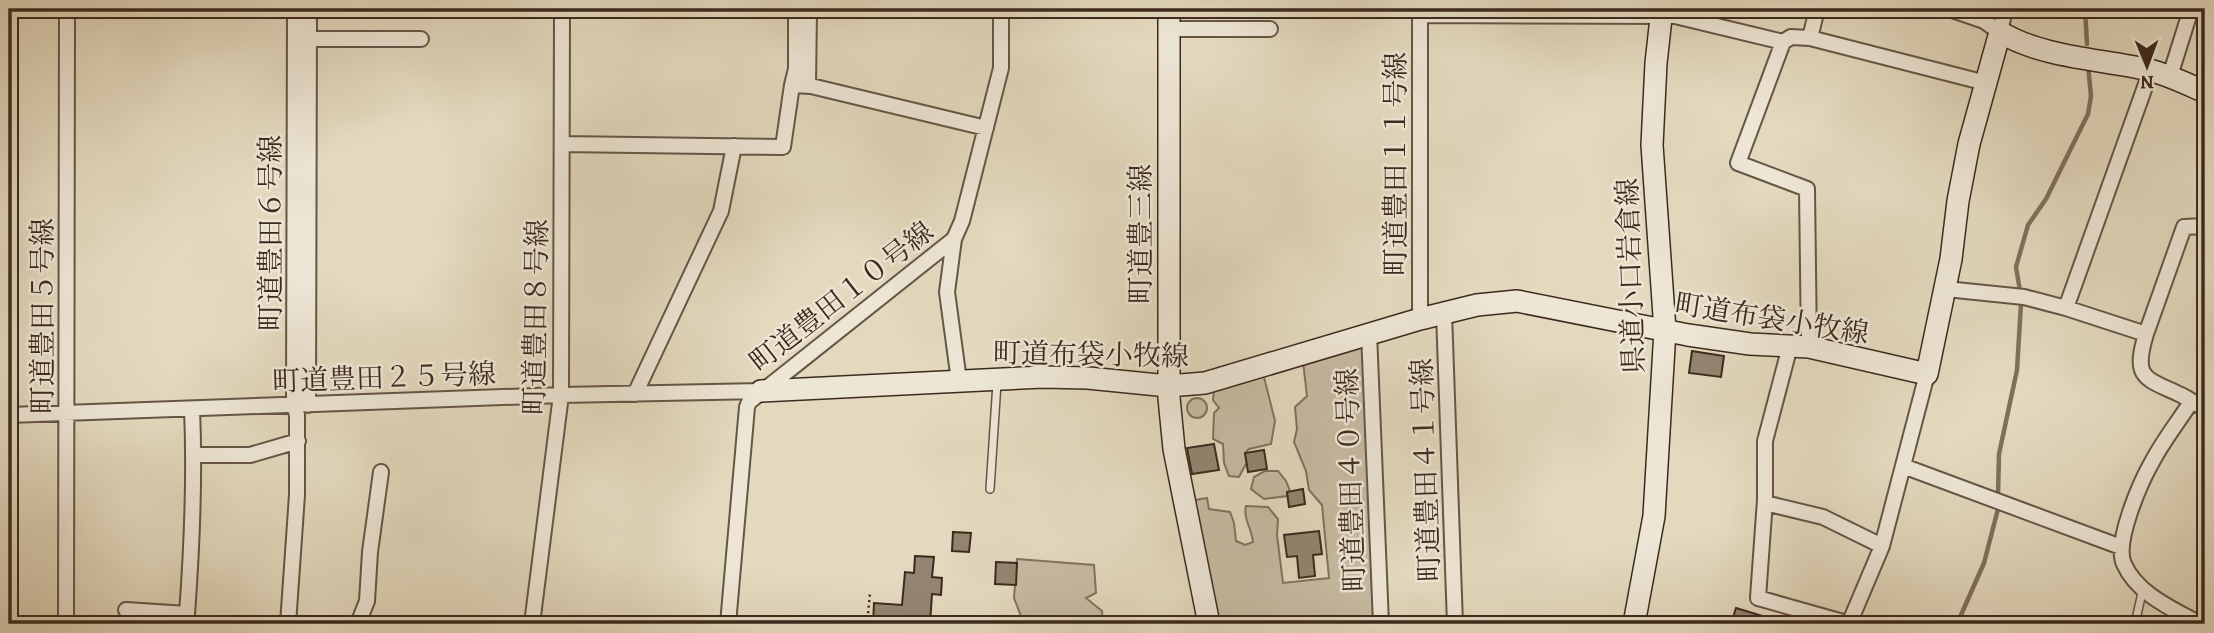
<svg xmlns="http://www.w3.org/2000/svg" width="2214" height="633" font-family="Alegreya,'Noto Serif JP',serif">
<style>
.green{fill:#c7bba3;stroke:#827260;stroke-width:2}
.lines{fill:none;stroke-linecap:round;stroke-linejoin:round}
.stream{stroke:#7f705e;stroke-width:4.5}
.building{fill:#938571;stroke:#3d2a1e;stroke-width:2}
.lane-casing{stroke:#665646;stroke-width:10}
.street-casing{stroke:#665646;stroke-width:18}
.secondary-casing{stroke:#3d2a1e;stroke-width:24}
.path{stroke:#3d2a1e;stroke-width:2.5;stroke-dasharray:2 3.5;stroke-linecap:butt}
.lane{stroke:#ede6d5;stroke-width:7}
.street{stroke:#ede6d5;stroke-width:14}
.secondary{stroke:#ede6d5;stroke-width:21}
.labels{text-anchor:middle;stroke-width:5;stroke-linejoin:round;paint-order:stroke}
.street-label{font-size:28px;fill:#3d2a1e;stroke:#ede6d5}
</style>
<rect width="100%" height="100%" fill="#e3d9be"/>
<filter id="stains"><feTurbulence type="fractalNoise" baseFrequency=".00286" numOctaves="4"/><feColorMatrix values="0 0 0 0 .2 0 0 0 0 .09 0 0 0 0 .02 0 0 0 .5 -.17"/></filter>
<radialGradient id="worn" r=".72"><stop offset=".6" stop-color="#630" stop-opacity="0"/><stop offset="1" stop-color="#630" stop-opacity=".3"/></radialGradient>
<path class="green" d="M1369,333l6,291h-166l-25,-122 23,-4 2,11 21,3 4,11 2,18 9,4 8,-3c-1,-13 -10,-23 -7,-36l22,1 10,12 -1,16 6,48 46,-5 -7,-73 -13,-15 -3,-19 -12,-29 3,-13 -2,-22 12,-11 -5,-43z
M1261,365l14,56 -4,23 -22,5 -4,4 2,9 -8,15 -10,-1 -5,-13 -1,-19 -10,-5 1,-26 5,-5 -6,-8 2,-20z
M1187 408a10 10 0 1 1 20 0a10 10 0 1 1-20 0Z
M1265,471h13l8,10 4,10 -3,1v4l-23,3 -13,-10 3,-12z
M1017,559l77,6 2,28 -10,5 16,13 1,13h-83l1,-8 -7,-18z"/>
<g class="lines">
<path class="stream" d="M2085,9l2,35
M2020,291l-4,-24 12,-42 18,-26 42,-85 3,-18 -3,-31
M1998,496l1,-42 18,-84 4,-66
M1957,624l27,-61 14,-54"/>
</g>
<path class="building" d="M1692,351l32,5 -3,21 -32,-4z
M1214,444l5,26 -27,4 -5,-26z
M1264,450l3,19 -19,3 -3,-19z
M1303,489l2,15 -16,3 -2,-15z
M1319,531l3,23 -9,1 2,21 -16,2 -2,-22 -10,1 -3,-22z
M953,532l18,1 -2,19 -17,-1z
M915,556l19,1 -2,20 10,1 -1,17 -9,-1 -2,30h-57l1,-21 28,2 3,-33 9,1z
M996,562l21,1 -1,22 -21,-1z
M1736,608l43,13v3h-48z"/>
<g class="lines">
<g class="lane-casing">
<path id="lane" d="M990,489l7,-106
M2135,624l8,-36"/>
</g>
<g class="street-casing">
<path id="street" d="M1949,9l35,12 16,11 5,-23
M1420,15l255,1 108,26 8,-5 19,1 176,45
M1169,29h101
M1810,38l7,-29
M309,39h112
M1783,42l-45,121 69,26 2,158
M2170,76l21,-67
M792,85l4,-16v-60
M808,86l1,-77
M562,144l221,3 9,-62 19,1 175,42
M954,239l-7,53 12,89
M1946,289l78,8 42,11 80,26 38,-107 21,-1
M2066,308l85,-238
M1444,313l11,311
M1420,319v-310
M1369,333l12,291
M2146,334c-14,46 0,44 35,61 9,4 15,10 24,13
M1790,346l-25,95v59l-7,98 92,26
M635,394l86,-183 13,-65
M2191,402c-13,20 -28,39 -39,60 -12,21 -38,81 -28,102 13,30 49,45 76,60
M308,405l1,-396
M9,415l552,-20 200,-4
M194,455h56l48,-14
M1903,466l218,81
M1765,503l58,14 59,29
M126,610l61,4c5,-68 8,-136 5,-205
M66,624l1,-615
M288,624l9,-129v-80l-3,-10 1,-396
M358,624l9,-23 3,-49 11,-80
M532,624l29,-229 1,-386
M728,624l19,-217 2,-5 205,-163 8,-18 39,-153v-59
M1849,624l33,-78 45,-172"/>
</g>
<g class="secondary-casing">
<path id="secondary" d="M1169,9v389l5,51 35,175
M761,391l282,-14 45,1 80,8 37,-3 215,-64 57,-14 40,-4 171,34 62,9 59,3 118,27 24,-115 7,-58 11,-57 31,-112c43,26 101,27 149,38 20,5 38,14 56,22
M1634,624l20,-108 11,-186 -13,-185 4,-82 6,-54"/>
</g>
<path class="path" d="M867,624l3,-31"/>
<use href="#lane" class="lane"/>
<use href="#street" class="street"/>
<use href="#secondary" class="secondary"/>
</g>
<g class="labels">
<g class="street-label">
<text transform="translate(1395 164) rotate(-90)" y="10">町道豊田１１号線</text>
<text transform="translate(270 233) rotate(-90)" y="10">町道豊田６号線</text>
<text transform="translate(1140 234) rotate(-90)" y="10">町道豊三線</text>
<text transform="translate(1630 276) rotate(-92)" y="10">県道小口岩倉線</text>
<text transform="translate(841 296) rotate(-38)" y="10">町道豊田１０号線</text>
<text transform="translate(42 316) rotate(-90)" y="10">町道豊田５号線</text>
<text transform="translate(535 317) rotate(-89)" y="10">町道豊田８号線</text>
<text transform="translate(1772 318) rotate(9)" y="10">町道布袋小牧線</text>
<text transform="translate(1091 354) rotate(1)" y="10">町道布袋小牧線</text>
<text transform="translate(384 377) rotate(-2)" y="10">町道豊田２５号線</text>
<text transform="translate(1425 470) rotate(-92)" y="10">町道豊田４１号線</text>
<text transform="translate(1350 480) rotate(-92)" y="10">町道豊田４０号線</text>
</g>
</g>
<rect width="2214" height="633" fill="none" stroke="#e3d9be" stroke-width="35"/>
<rect x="10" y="10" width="2193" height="612" fill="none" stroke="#3d2a1e" stroke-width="3.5"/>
<rect x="18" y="18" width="2179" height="598" fill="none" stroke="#3d2a1e" stroke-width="2"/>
<g transform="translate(2147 66) rotate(179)" stroke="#ede6d5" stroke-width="5" paint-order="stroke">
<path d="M0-5L12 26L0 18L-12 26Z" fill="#3d2a1e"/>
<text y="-10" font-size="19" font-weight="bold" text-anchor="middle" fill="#3d2a1e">N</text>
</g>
<rect width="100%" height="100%" filter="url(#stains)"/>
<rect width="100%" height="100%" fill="url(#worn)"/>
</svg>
